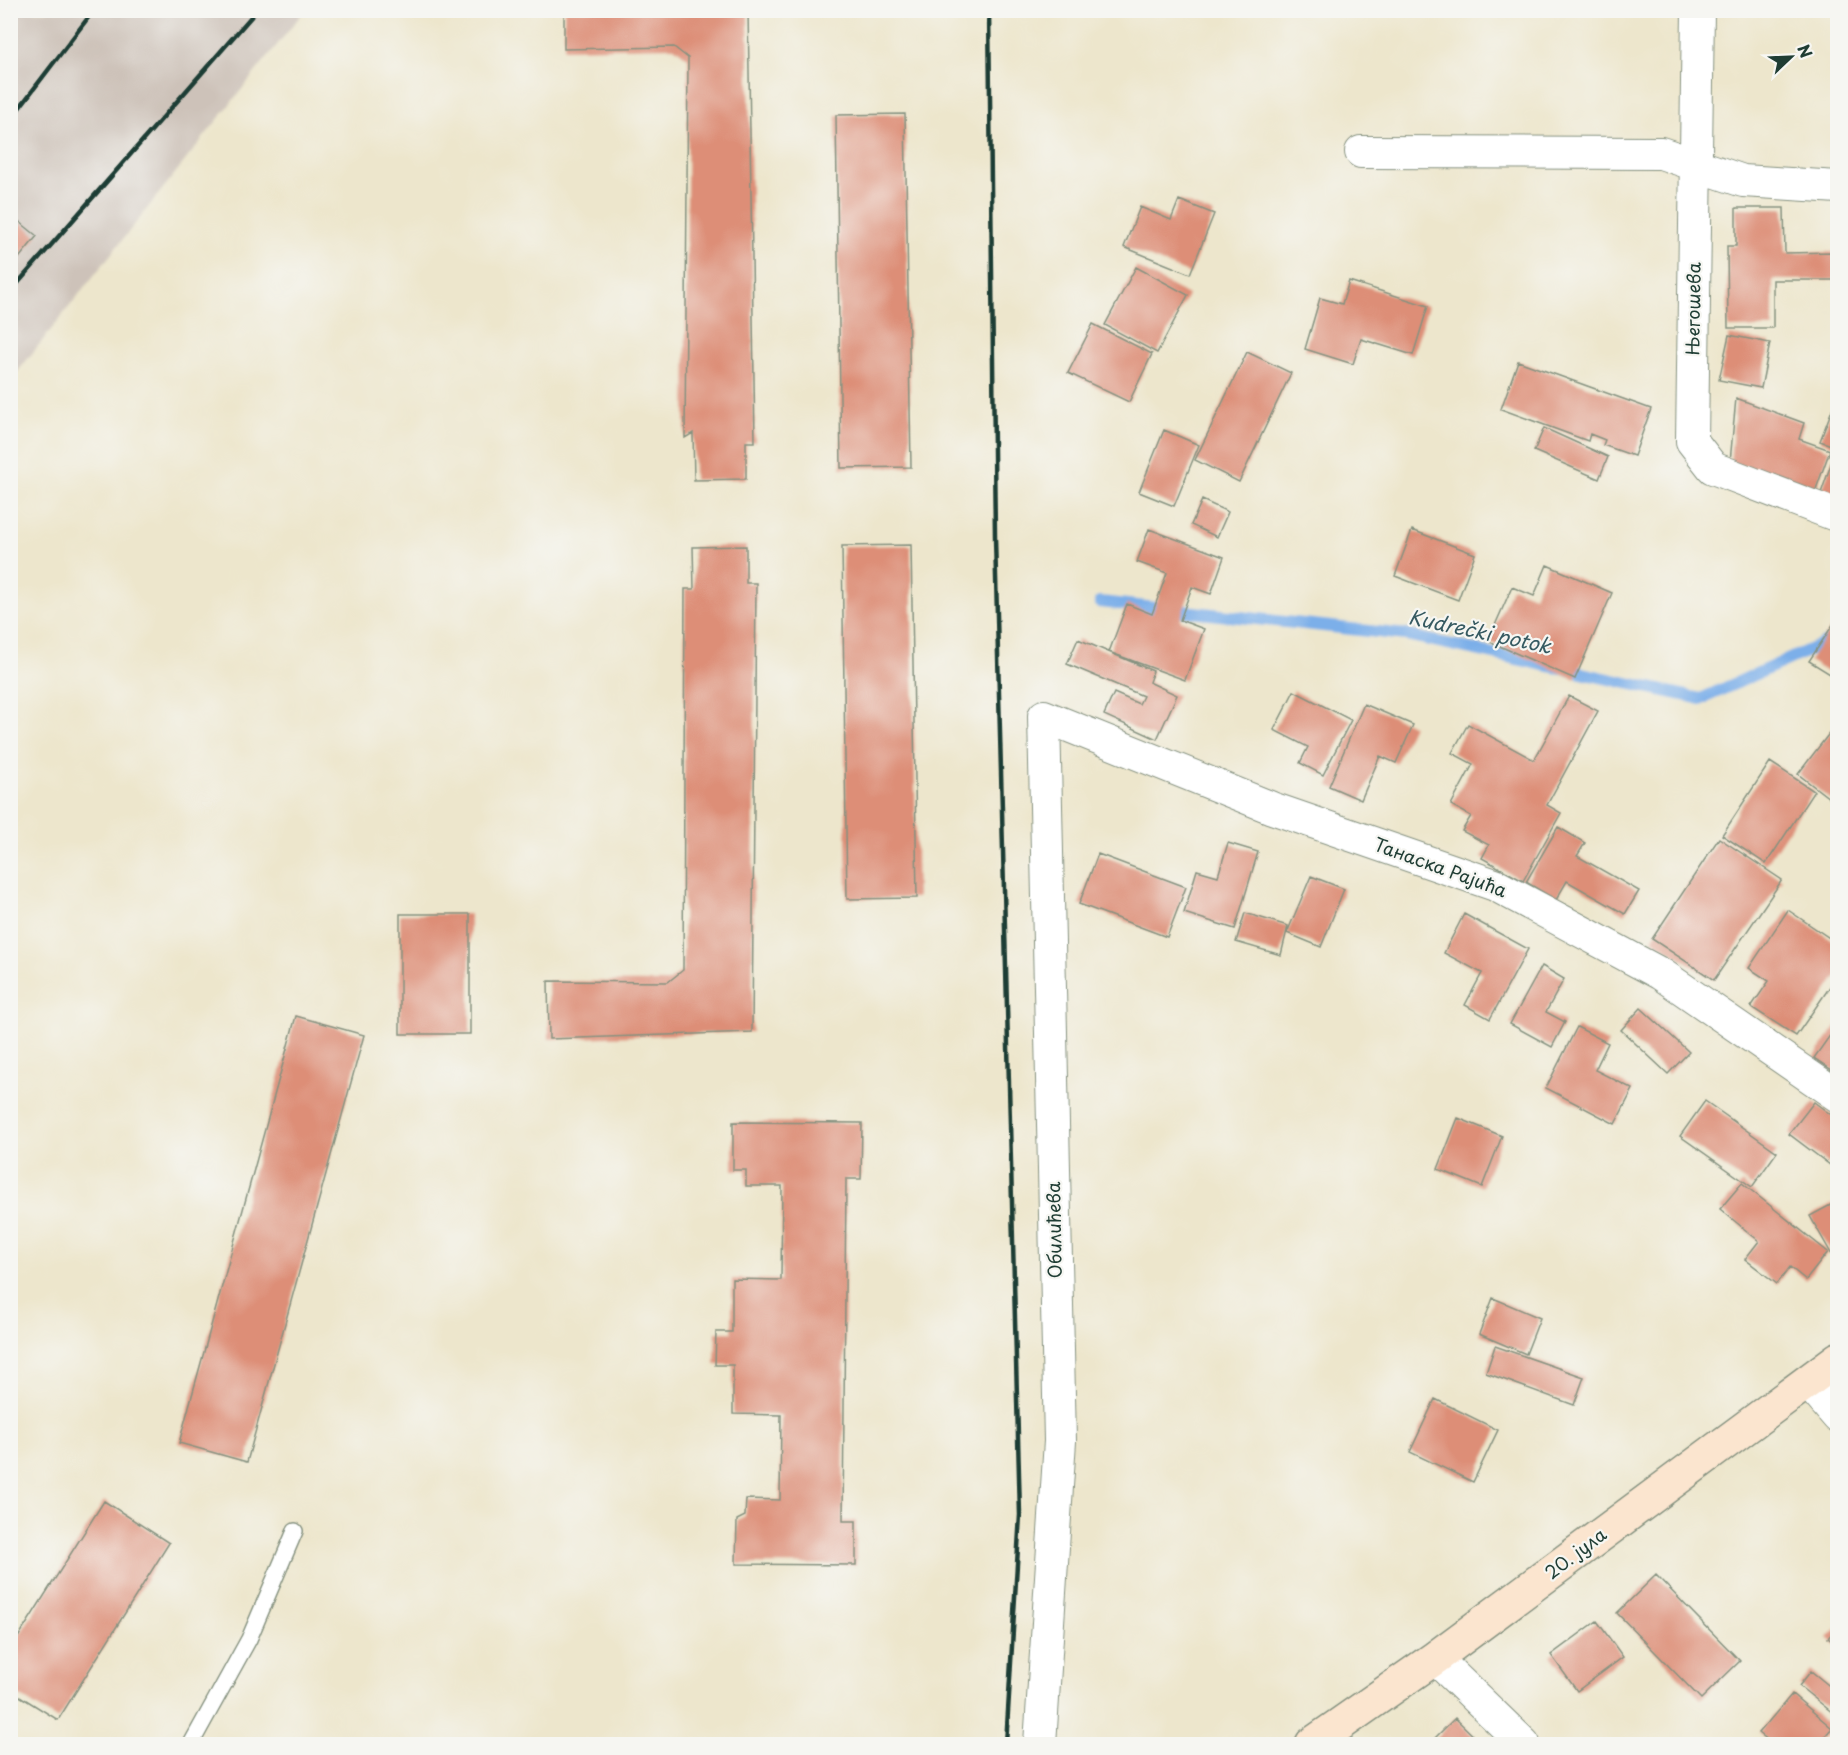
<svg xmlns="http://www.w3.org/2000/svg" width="1848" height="1755" font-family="'Playpen Sans',sans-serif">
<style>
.industrial{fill:#cdc2b9}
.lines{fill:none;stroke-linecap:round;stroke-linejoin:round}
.stream{stroke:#7cafe9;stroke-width:12}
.building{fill:#dd8e77}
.lane-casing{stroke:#869280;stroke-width:18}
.street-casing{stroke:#869280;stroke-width:34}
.secondary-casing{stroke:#869280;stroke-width:36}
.lane{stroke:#fff;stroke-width:15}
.street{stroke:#fff;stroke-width:32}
.secondary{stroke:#fbe5cf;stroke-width:33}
.rail{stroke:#1f3d34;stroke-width:4.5}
.labels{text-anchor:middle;stroke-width:4.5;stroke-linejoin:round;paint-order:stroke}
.street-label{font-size:18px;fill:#1f3d34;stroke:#f6f6f2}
.water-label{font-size:20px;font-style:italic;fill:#365a61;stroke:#f6f6f2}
</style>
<rect width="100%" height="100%" fill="#f6f6f2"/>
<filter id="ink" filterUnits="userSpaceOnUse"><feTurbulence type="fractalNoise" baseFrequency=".0167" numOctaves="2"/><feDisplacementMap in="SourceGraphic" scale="12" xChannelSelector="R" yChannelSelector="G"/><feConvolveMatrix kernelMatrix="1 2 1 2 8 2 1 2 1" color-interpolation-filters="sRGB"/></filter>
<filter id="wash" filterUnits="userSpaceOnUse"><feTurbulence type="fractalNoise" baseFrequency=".008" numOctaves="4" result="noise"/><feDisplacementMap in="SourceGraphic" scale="24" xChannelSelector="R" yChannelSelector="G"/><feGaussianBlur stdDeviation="1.35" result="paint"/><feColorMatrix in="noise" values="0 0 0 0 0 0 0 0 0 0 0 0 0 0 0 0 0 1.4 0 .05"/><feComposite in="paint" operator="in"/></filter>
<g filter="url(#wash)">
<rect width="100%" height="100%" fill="#ede6cc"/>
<path class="industrial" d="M11,11h293l-293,369z"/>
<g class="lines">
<path class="stream" d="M1100,602l306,33 295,64 133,-60"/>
</g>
<g id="blocks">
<path class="building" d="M564,10h184l7,432h-9v37l-52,1 -1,-47 -8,5 3,-380 -14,-11 -110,2z
M905,114l6,353 -70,1 -5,-353z
M1179,200l35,14 -24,60 -66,-27 16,-40 31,13z
M1736,208h48l1,45 50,-1v28h-62v48h-45l-1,-82h9z
M10,214l27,22 -27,33z
M1136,267l52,28 -31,58 -52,-28z
M1349,281l79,25 -15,49 -52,-16 -8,25 -48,-15 15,-51 22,6z
M1093,324l59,30 -23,48 -61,-29z
M1729,335l41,8 -9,45 -42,-8z
M1247,352l44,21 -52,109 -44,-22z
M1518,361l133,48 -17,47 -31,-11 2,-5 -15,-6 -2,7 -87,-32z
M1838,394v108l-18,-6 17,-49 -17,-6z
M1736,398l68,25 -5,16 31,11 -15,42 -85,-30z
M1544,428l64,29 -9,22 -65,-28z
M1164,430l35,15 -25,61 -35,-14z
M1202,500l26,12 -11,25 -26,-12z
M1149,529l75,28 -13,37 -19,-7 -12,33 24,9 -19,51 -76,-28 18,-48 25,10 15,-41 -30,-11z
M1412,530l63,24 -17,46 -63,-24z
M911,545l6,353 -70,1 -5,-353z
M746,546v37h10l-4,449 -203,7 -1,-58 120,1 15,-12 2,-381h9l-1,-42z
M1547,565l65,28 -37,86 -87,-38 24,-54 22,9z
M1838,617v62l-29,-18z
M1078,639l75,32 -4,11 28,13 -20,44 -53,-24 10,-22 25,11 4,-8 -76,-32z
M1294,691l57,29 -28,55 -23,-12 8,-16 -34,-17z
M1569,696l29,15 -51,94 14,8 -38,68 -41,-23 7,-13 -27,-14 9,-15 -20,-11 22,-41 -21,-11 16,-29 66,36z
M1364,704l49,21 -17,38 -16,-7 -19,44 -32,-14z
M1838,722v83l-40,-31z
M1770,762l44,29 -48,73 -44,-29z
M1558,827l27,16 -8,13 62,35 -14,23 -58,-33 -11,19 -30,-18z
M1719,838l63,42 -68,100 -62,-41z
M1228,843l30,9 -23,77 -51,-16 13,-43 21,6z
M1098,854l88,33 -19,50 -88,-33z
M1311,876l33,13 -23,58 -34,-14z
M1788,910l50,34v31l-42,61 -45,-29 18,-26 -20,-13z
M1245,913l43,13 -7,29 -45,-13z
M400,914h70v120h-70z
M1464,914l64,35 -38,70 -25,-14 17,-32 -38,-20z
M1542,966l22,13 -18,33 19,10 -13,25 -42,-23z
M1641,1008l48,44 -21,22 -47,-44z
M296,1016l68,19 -117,427 -68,-19z
M1838,1024v50l-24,-16z
M1577,1027l31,16 -13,27 38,19 -18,35 -69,-36z
M1705,1101l72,51 -25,35 -72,-51z
M1814,1102l24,18v51l-49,-37z
M1458,1118l44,18 -20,51 -44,-18z
M733,1122l129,1 -1,56h-15l-3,342h13v44l-120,-1 1,-44 8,-4 1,-17 34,1 1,-85 -48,-1v-49h-18l1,-33h16v-53l49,1 1,-94h-36v-16h-13z
M1742,1183l86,69 -22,28 -16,-13 -13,17 -32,-25 14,-18 -39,-32z
M1838,1201v51l-6,3 -22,-39z
M1493,1298l47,20 -14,36 -47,-20z
M1495,1346l89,31 -10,28 -88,-32z
M1435,1399l63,31 -25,52 -63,-30z
M104,1501l65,42 -111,177 -48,-30v-40z
M1656,1575l84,86 -39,38 -84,-86z
M1597,1621l26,36 -46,34 -26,-36z
M1838,1627v19l-10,-8z
M1811,1671l27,22v24l-39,-31z
M1792,1694l40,34 -14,16h-45l-14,-11z
M1455,1718l27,26h-53z"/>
</g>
</g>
<g filter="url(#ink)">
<use href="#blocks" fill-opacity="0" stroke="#869280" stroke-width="1.5"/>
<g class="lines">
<g class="lane-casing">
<path id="lane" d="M191,1744l58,-105 46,-108"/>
</g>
<g class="street-casing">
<path id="street" d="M1698,10l-6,431 21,27 125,48
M1361,152l300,1 82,28 95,6
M1808,1382l30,35
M1435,1658l89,86
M1040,1744l20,-303 -16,-725 228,92 223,77 166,89 177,122"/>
</g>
<g class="secondary-casing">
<path id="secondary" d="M1312,1744l123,-86 403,-299"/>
</g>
<use href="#lane" class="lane"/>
<use href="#street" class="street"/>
<use href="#secondary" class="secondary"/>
<path class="rail" d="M989,10l6,527 25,978 -14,229
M10,120l84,-110
M10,292l247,-282"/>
</g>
</g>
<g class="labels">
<g class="street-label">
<text transform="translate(1694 309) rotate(-89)" y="6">Његошева</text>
<text transform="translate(1440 868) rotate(20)" y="6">Танаска Рајића</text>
<text transform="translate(1055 1230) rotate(-91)" y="6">Обилићева</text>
<text transform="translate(1576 1554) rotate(-37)" y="6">20. јула</text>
</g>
<g class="water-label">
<text transform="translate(1480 632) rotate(12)" y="7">Kudrečki potok</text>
</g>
</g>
<rect width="1848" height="1755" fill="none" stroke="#f6f6f2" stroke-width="36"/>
<g transform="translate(1791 57) rotate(67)" stroke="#f6f6f2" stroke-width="4.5" paint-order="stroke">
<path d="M0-4.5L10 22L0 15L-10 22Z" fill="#1f3d34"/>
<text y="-9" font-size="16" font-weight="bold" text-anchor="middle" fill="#1f3d34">N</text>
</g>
</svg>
